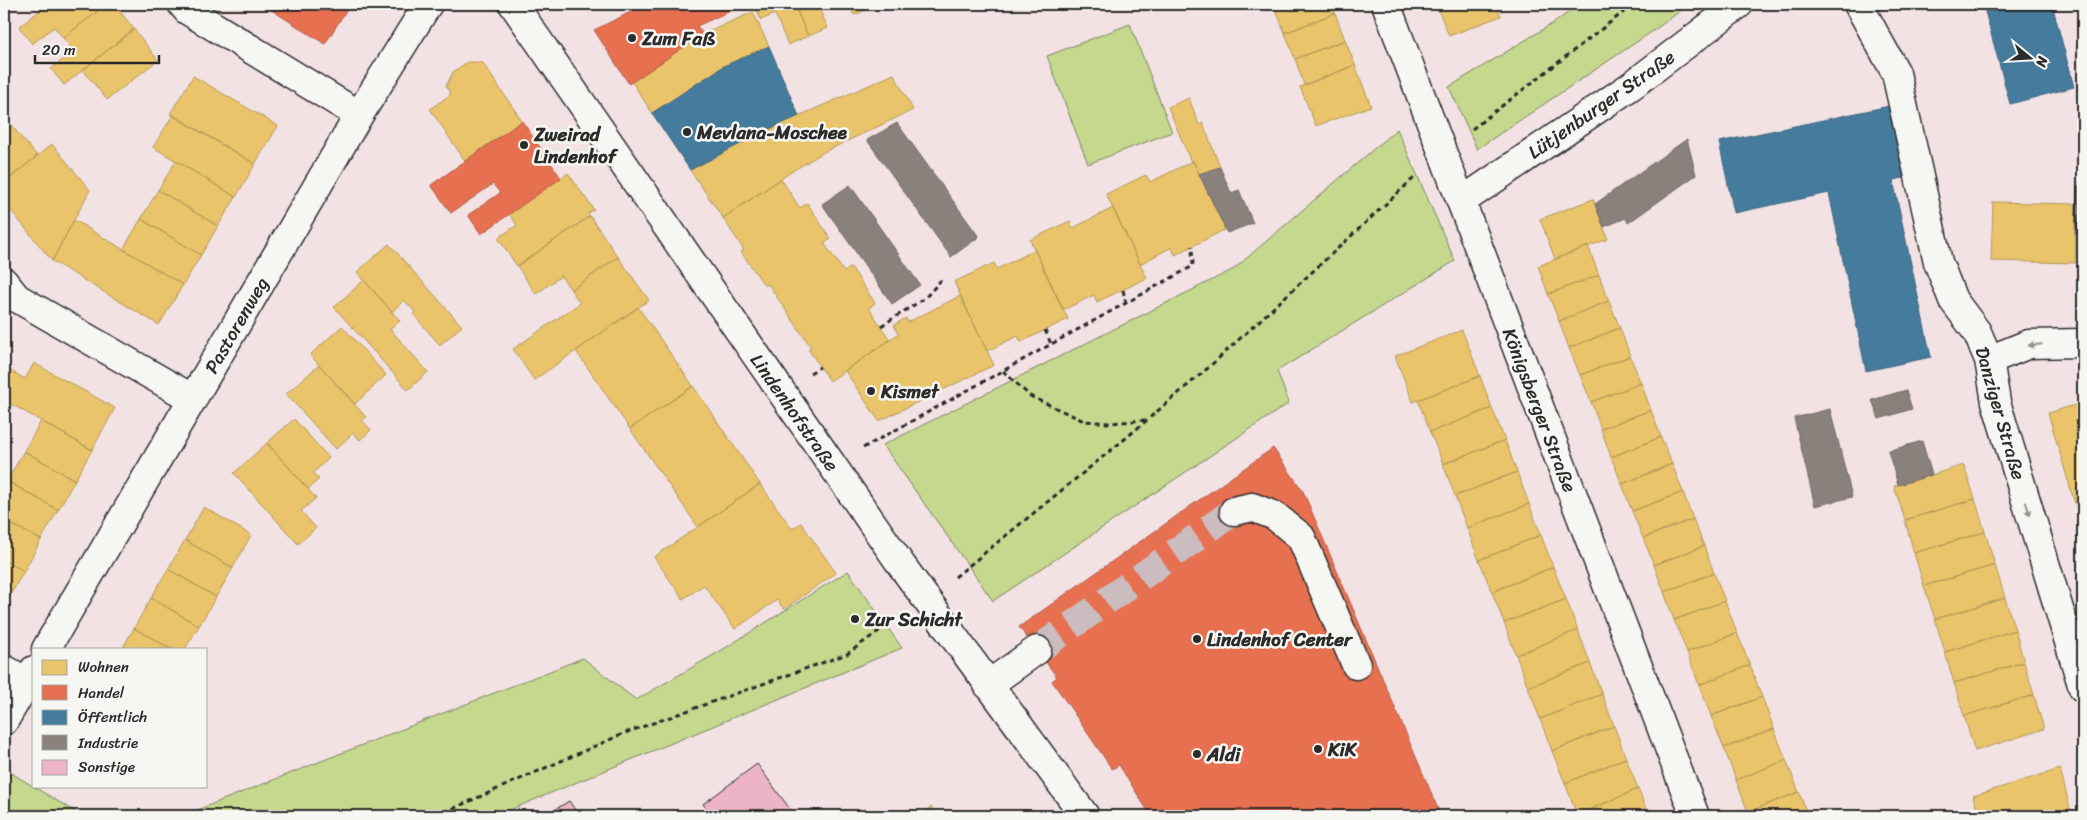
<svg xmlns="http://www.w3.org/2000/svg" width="2087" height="820" font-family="Sriracha,sans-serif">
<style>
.green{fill:#c5d88e;stroke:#78825c}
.homes{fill:#e9c46a;stroke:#b09657}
.shops{fill:#e76f51;stroke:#af5b46}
.public{fill:#457b9d;stroke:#3d637b}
.industry{fill:#8a817c;stroke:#6e6764}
.building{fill:#edb4c5;stroke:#2b2b2b}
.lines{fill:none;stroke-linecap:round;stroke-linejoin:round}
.minor-tunnel{stroke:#cbbdbf;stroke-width:28;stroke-dasharray:28 14;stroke-linecap:butt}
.minor-casing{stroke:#2b2b2b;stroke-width:31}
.path{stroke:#2b2b2b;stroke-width:3;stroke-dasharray:5 4;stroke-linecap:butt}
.minor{stroke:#f6f6f2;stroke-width:28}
.oneway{fill:#90908e}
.poi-dot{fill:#2b2b2b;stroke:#f6f6f2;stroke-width:2}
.labels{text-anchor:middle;stroke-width:5;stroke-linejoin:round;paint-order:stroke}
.poi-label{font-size:19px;font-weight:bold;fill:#2b2b2b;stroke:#f6f6f2;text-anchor:start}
.street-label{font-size:19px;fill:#2b2b2b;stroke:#f6f6f2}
</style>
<rect width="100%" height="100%" fill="#f3e2e4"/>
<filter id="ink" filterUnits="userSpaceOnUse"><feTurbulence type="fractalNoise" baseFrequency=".02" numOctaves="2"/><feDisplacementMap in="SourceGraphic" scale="10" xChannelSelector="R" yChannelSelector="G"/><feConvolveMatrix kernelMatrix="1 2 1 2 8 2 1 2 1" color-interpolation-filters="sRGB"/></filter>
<g filter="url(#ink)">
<path class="green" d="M1580,4h110l-40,29 -173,116 -28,-62 106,-65z
M1130,24l42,108 -84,32 -41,-108z
M1397,129l58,132 -178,110 12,32 -296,198 -110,-156 351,-176z
M848,571l54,77 -407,168h-313l401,-158 53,42 86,-50z
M8,771l74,45h-78v-38z"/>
<path class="homes" d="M36,4h12l-7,6z
M48,4h59l-44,34 -9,-11 -22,17 -13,-17z
M107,4h7l20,25 -70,56 -13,-16 23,-18 -11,-13z
M754,4h40l14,32 -20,9 -13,-31 -14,6z
M794,4h23l11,24 -20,8z
M849,4h24l1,3 -20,8z
M1277,4h54l4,9 -50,20 -11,-28z
M1445,4h51l5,12 -52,20 -12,-29z
M753,12l16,34 -45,20 -72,47 -20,-31 71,-48z
M1335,13l10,27 -50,19 -10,-26z
M134,29l24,31 -51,40 -24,-30z
M1345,40l10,25 -51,20 -9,-26z
M467,62h15l40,59 -57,40 -35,-52 21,-15 -5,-8 7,-14z
M1355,65l16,41 -55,20 -16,-39z
M894,74l19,36 -89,42 -30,18 -71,48 -33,-48 77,-40z
M193,76l85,50 -23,38 -85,-50z
M1189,98l10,27 4,-2 17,44 -21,7 -6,-13 -2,1 -23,-55z
M4,115l7,10 -7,6z
M173,115l82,49 -19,33 -83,-50z
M11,125l26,31 -33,27v-52z
M52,144l38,46 -38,71 -48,-59v-19z
M176,161l60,36 -18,29 -60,-36z
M1193,161l33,68 -51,26 -3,-8 -32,17 -34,-70 40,-19 4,7z
M568,173l26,37 -6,3 2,3 -73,50 -19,-28 19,-13 -8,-11z
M781,179l19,29 7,-5 24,36 -7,4 20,29 7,-5 24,36 -6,5 21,32 -60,41 -22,-32 3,-2 -43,-63 -3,2 -24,-34 3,-2 -21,-32z
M158,190l60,36 -17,29 -60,-36z
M1593,199l15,40 -53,20 -15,-40z
M1993,202l84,2 -2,59 -84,-2z
M1113,208l34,70 -50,24 -3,-7 -31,15 -33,-70 40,-19 3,7z
M590,216l28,41 -47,33 -10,-14 -25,18 -19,-28z
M141,219l60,36 -18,30 -60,-36z
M74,220l109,65 -24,40 -107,-64z
M389,244l73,82 -22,19 -27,-31 2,-2 -11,-12 -12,12 -35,-40z
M1588,246l11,29 -51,19 -10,-28z
M1035,250l33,69 -47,23 -3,-6 -31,15 -33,-69 40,-19 3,6z
M618,257l31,43 -115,80 -21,-31 67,-46 -9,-13z
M1599,275l10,26 -50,20 -11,-27z
M364,280l36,41 -10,8 38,43 -20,18 -74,-83z
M960,296l34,69 -115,56 -34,-50 53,-37 -4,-9 12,-7 2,4z
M1609,301l11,27 -51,20 -10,-27z
M638,307l55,79 -63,43 -54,-78z
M342,326l44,49 -31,29 -45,-49z
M1620,328l10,28 -50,19 -11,-27z
M1462,330l18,46 -67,26 -18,-46z
M1630,356l11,27 -50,19 -11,-27z
M34,363l81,45 -23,42 -88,-50v-33l21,12z
M319,365l47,52 -4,3 9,10 -11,10 -7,-7 -17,16 -50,-55z
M1480,376l12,32 -62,24 -12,-32z
M1641,383l10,27 -50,19 -10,-27z
M693,386l67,98 -62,43 -68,-98z
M2083,392v139l-35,-118 34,-10 -3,-10z
M1492,408l13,32 -62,24 -13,-32z
M1651,410l10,27 -50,20 -10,-28z
M294,419l35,39 -16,15 6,6 -11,10 -41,-46z
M41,421l51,29 -17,30 -51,-29z
M1661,437l11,27 -50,20 -11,-27z
M1505,440l12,32 -62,24 -12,-32z
M267,443l49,55 -15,13 15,17 -18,16 -64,-71z
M24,451l51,29 -17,30 -51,-29z
M1672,464l11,28 -51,19 -10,-27z
M1964,465l11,34 -70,21 -11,-34z
M1517,472l12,32 -62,24 -12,-32z
M7,481l51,29 -17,30 -37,-20v-34z
M760,484l32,45 9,-6 35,50 -52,36 -7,-9 -42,29 -31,-44 -21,14 -29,-42z
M1683,492l10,27 -50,19 -11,-27z
M1975,499l10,33 -71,21 -9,-33z
M1529,504l12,31 -62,25 -12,-32z
M204,507l47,28 -18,33 -48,-28z
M1693,519l11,27 -50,19 -11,-27z
M4,520l37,20 -17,31 -20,-11z
M1985,532l10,33 -71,21 -10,-33z
M1541,535l12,32 -61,25 -13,-32z
M185,540l48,28 -17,29 -48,-28z
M1704,546l10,27 -50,19 -10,-27z
M4,560l20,11 -20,35z
M1995,565l10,33 -70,21 -11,-33z
M1553,567l13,32 -62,24 -12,-31z
M168,569l48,28 -17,29 -48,-28z
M1714,573l11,28 -51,19 -10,-28z
M151,598l48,28 -14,23h-14l-37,-21z
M2005,598l10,32 -70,22 -10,-33z
M1566,599l12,31 -62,25 -12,-32z
M1725,601l12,32 -50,19 -13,-32z
M134,628l37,21h-49z
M1578,630l12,33 -62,24 -12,-32z
M2015,630l9,32 -70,21 -9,-31z
M1737,633l13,32 -51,20 -12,-33z
M2024,662l10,33 -70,21 -10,-33z
M1590,663l12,31 -62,25 -12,-32z
M1750,665l12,32 -51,19 -12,-31z
M1602,694l12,32 -62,25 -12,-32z
M2034,695l10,34 -69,22 -11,-35z
M1762,697l12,32 -50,19 -13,-32z
M1614,726l12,32 -61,25 -13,-32z
M1774,729l12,31 -50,20 -12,-32z
M1626,758l12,31 -61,26 -12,-32z
M1786,760l13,32 -51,20 -12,-32z
M2060,769l12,47h-93l-6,-20z
M1638,789l11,27h-71l-1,-1z
M1799,792l9,24h-58l-2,-4z
M931,807l6,9h-19z"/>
<path class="shops" d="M262,4h84l3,2 -24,38z
M647,4h98l-48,22 6,8 -74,50 -35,-54z
M522,121l39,57 -80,56 -13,-19 32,-22 -7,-9 -42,29 -20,-28z
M1273,448l30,43 138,325h-290l-32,-51 -7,4 -60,-88 5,-4 -38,-50z"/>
<path class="public" d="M1983,4h69l22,83 -64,17z
M769,46l30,70 -32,14 -77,40 -38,-57 72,-47z
M1894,105l15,72 -16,3 38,177 -65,14 -37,-178 -95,20 -15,-71z"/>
<path class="industry" d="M897,123l82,114 -28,20 -84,-117z
M1687,139l9,36 -68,48 -2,-5 -22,9 -9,-23z
M1220,167l11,26 8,-3 14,33 -26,10 -28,-59z
M850,185l70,100 -28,19 -70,-100z
M2077,186h6v48h-8z
M1906,390l6,19 -33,10 -7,-19z
M1830,409l22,88 -37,9 -21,-88z
M1922,441l10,34 -34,10 -10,-34z"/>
<path class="building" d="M757,764l38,52h-83l-9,-12z
M569,801l10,15h-34z"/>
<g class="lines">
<path class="minor-tunnel" d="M1037,650l197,-139"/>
<g class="minor-casing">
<path id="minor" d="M182,4l5,6 172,105
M513,4l389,562 183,250
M1386,4l309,812
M1858,4l38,69 42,189 15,38 24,32 12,28 7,42 87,286
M1462,201l169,-115 108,-82
M4,282l13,16 176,101
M1989,360l40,-16 54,-1
M1234,511l18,-4 23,9 26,21 55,128
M46,649l313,-534 69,-111
M4,669l23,13
M988,685l49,-35
M4,721l30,-51"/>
</g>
<path class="path" d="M1472,129l162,-125
M1123,290l3,13
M881,326l44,-28 16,-18
M1045,330l6,14
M1003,371l27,25 54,25 25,2 38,-3
M810,373l10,-6
M863,448l330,-182 -1,-20
M955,577l171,-139 82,-70 206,-190
M436,816l189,-83 222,-79 50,-36"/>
<use href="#minor" class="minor"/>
</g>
<defs><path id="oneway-solid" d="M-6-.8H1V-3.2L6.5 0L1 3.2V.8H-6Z" transform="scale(1.25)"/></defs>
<g class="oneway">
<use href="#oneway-solid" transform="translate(2035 345) rotate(175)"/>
<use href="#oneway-solid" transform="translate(2028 509) rotate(73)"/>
</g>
</g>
<g class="poi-dot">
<circle cx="632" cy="38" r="5"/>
<circle cx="687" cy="132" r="5"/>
<circle cx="524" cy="145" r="5"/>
<circle cx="871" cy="391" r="5"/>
<circle cx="855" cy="619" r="5"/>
<circle cx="1197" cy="639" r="5"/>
<circle cx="1318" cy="749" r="5"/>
<circle cx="1197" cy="754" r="5"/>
</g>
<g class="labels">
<g class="poi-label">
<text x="642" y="45">Zum Faß</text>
<text x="697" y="139">Mevlana-Moschee</text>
<text x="534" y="141">Zweirad<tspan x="534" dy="22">Lindenhof</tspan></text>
<text x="881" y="398">Kismet</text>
<text x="865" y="626">Zur Schicht</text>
<text x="1207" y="646">Lindenhof Center</text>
<text x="1328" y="756">KiK</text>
<text x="1207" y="761">Aldi</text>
</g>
<g class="street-label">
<text transform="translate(1601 104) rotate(-35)" y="7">Lütjenburger Straße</text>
<text transform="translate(236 325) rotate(-60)" y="7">Pastorenweg</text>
<text transform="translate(1540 410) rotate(69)" y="7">Königsberger Straße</text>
<text transform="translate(795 412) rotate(55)" y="7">Lindenhofstraße</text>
<text transform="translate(2001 413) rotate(74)" y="7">Danziger Straße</text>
</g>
</g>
<rect width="2087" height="820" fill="none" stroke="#f6f6f2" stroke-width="20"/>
<rect x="10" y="10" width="2067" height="800" fill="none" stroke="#2b2b2b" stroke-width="2" filter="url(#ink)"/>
<rect x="32" y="648" width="175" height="140" fill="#f6f6f2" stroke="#a5a5a2"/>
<rect x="42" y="660" width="25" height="15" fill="#e9c46a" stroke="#a5a5a2"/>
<text x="78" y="672" font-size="15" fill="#2b2b2b">Wohnen</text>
<rect x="42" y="685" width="25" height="15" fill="#e76f51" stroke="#a5a5a2"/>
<text x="78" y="698" font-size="15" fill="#2b2b2b">Handel</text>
<rect x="42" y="710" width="25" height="15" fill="#457b9d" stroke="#a5a5a2"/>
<text x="78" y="722" font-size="15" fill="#2b2b2b">Öffentlich</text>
<rect x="42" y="735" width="25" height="15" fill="#8a817c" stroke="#a5a5a2"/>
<text x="78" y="748" font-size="15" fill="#2b2b2b">Industrie</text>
<rect x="42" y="760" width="25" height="15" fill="#edb4c5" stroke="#a5a5a2"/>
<text x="78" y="772" font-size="15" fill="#2b2b2b">Sonstige</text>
<g transform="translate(2030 58) rotate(108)" stroke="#f6f6f2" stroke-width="4" paint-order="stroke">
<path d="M0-4L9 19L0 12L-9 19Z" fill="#2b2b2b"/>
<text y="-8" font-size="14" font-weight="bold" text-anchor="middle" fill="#2b2b2b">N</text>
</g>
<path d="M35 55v8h124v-8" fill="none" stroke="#2b2b2b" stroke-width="2.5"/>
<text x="42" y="55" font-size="15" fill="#2b2b2b" stroke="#f6f6f2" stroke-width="4" paint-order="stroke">20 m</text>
</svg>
